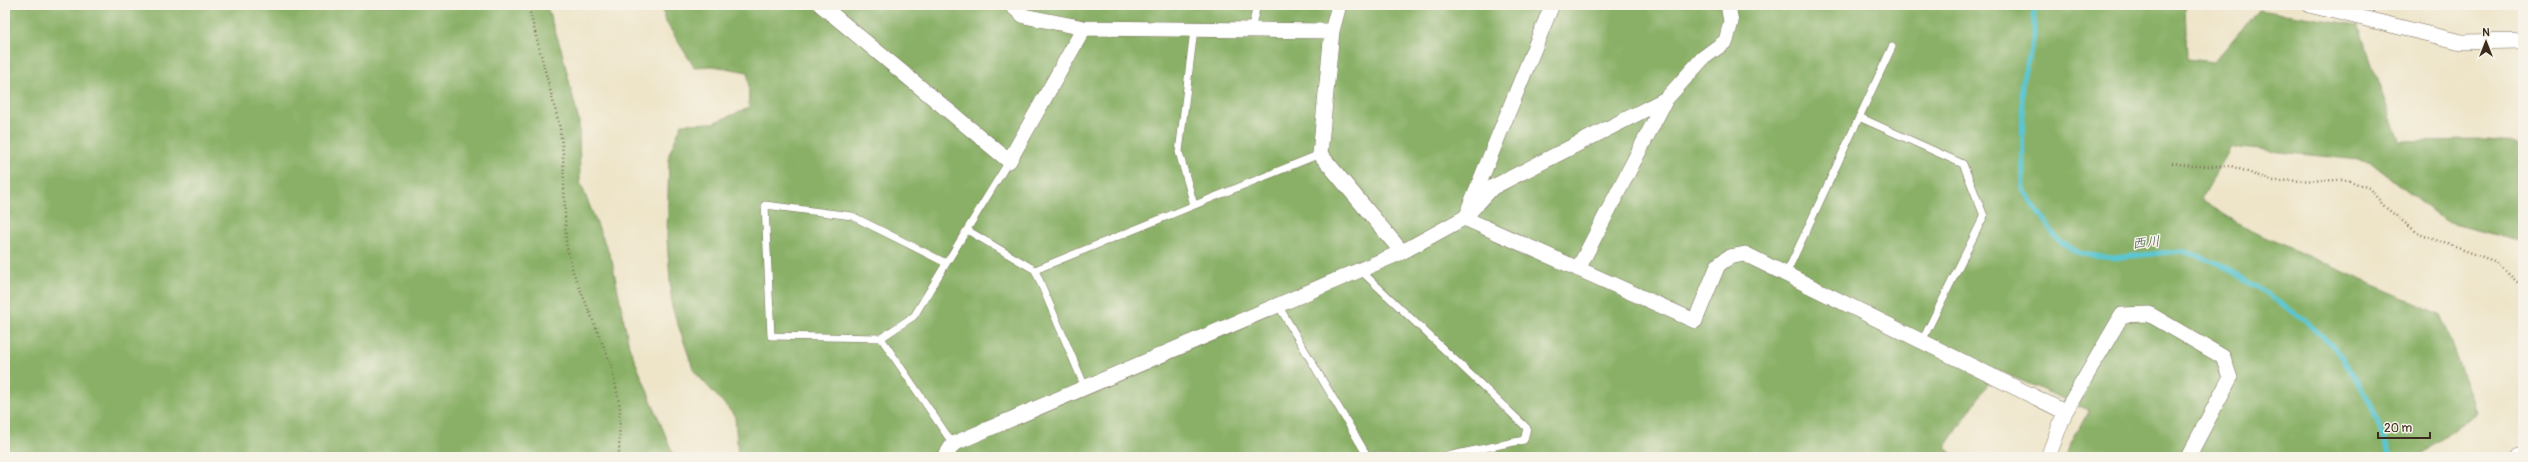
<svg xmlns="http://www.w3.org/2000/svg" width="2528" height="462" font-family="Pangolin,'Klee One',sans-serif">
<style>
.forest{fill:#89b066;stroke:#626d42}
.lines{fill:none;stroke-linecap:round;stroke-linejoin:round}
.stream{stroke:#5ac6d1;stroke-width:5}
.service-casing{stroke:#7a6b5a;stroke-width:8}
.minor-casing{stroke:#7a6b5a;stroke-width:16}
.path{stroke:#7a6b5a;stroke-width:2.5;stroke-dasharray:1 3;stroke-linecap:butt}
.service{stroke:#fff;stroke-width:7}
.minor{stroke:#fff;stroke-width:15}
.labels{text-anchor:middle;stroke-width:3;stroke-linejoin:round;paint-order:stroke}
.water-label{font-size:14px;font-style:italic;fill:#445954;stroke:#f7f3e8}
</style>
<rect width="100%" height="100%" fill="#f7f3e8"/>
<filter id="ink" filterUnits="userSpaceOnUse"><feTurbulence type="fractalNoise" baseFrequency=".025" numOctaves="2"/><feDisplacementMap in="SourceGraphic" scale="8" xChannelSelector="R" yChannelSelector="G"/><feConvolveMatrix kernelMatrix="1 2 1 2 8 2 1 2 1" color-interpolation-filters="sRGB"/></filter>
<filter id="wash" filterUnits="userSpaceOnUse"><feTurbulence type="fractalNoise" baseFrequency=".012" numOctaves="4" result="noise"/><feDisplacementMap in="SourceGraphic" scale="16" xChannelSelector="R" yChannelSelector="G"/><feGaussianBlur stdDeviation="0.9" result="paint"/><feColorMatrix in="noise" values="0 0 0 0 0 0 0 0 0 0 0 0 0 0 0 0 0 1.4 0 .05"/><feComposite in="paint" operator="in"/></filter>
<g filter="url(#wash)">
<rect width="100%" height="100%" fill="#eee5c9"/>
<path class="forest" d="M5,5h541l15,43 18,74 1,60 32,79 17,85 44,108 -1,3h-667z
M664,5h1521l2,54 27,3 44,-52 100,15 41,116 91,-1 33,5v87l-4,9 -73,-19 -77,-61 -138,-14 -30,53 50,31 189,83 37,99 -60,44h-353l25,-47 -92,-40 -52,78 11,9h-1218l-3,-41 -41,-45 -22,-64 -5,-68 2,-85 13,-30 31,-1 36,-15 -1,-36 -35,-6 -19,1 -30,-48z"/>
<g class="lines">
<path class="stream" d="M2034,5v32l-12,45 1,108 37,53 22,11 30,4 70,-7 39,13 84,56 33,31 31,49 22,57"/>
</g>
</g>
<g filter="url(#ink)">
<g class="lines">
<g class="service-casing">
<path id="service" d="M1194,30l-15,122 15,53
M1251,30l6,-25
M1859,117l104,47 21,52 -62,125
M967,230l68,40 50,117
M1035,270l285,-116
M1360,270l167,158 -3,12 -82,17
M1786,274l106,-227
M1278,305l90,152
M881,338l-110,-2 -6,-131 87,11 94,47
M953,444l-72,-106 33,-22 95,-155"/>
</g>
<g class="minor-casing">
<path id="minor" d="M821,5l188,156 75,-133
M1011,5l13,11 60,12 248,3
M1339,5l-7,26 -12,123 82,98
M2309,5l152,37 62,-1
M1469,208l83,-203
M1464,218l231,103 23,-56 11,-8 16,-3 320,158
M1578,269l88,-170
M945,457l8,-13 449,-192 62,-34 29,-31 173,-88 37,-41 23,-17 5,-19 -3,-17
M2048,457l17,-45 57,-97 27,-1 74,43 7,21 -42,79
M2518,457l5,-1"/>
</g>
<path class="path" d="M528,5l32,123 3,26 3,89 7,29 38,92 9,43 -1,50
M2172,163l20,3h39l42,15 74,-1 22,8 16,19 34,27 75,27 29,26"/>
<use href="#service" class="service"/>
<use href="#minor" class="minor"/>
</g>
</g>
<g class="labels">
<g class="water-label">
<text transform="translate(2146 242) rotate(-6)" y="5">西川</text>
</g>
</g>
<rect width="2528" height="462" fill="none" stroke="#f7f3e8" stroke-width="20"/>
<g transform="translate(2486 42)" stroke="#f7f3e8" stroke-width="3" paint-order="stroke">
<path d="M0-3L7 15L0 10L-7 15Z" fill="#3b2a1e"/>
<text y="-6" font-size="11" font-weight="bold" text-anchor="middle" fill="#3b2a1e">N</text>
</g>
<path d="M2378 432v6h52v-6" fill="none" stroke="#3b2a1e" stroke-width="2"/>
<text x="2384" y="432" font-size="12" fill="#3b2a1e" stroke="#f7f3e8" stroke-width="3" paint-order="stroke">20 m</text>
</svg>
